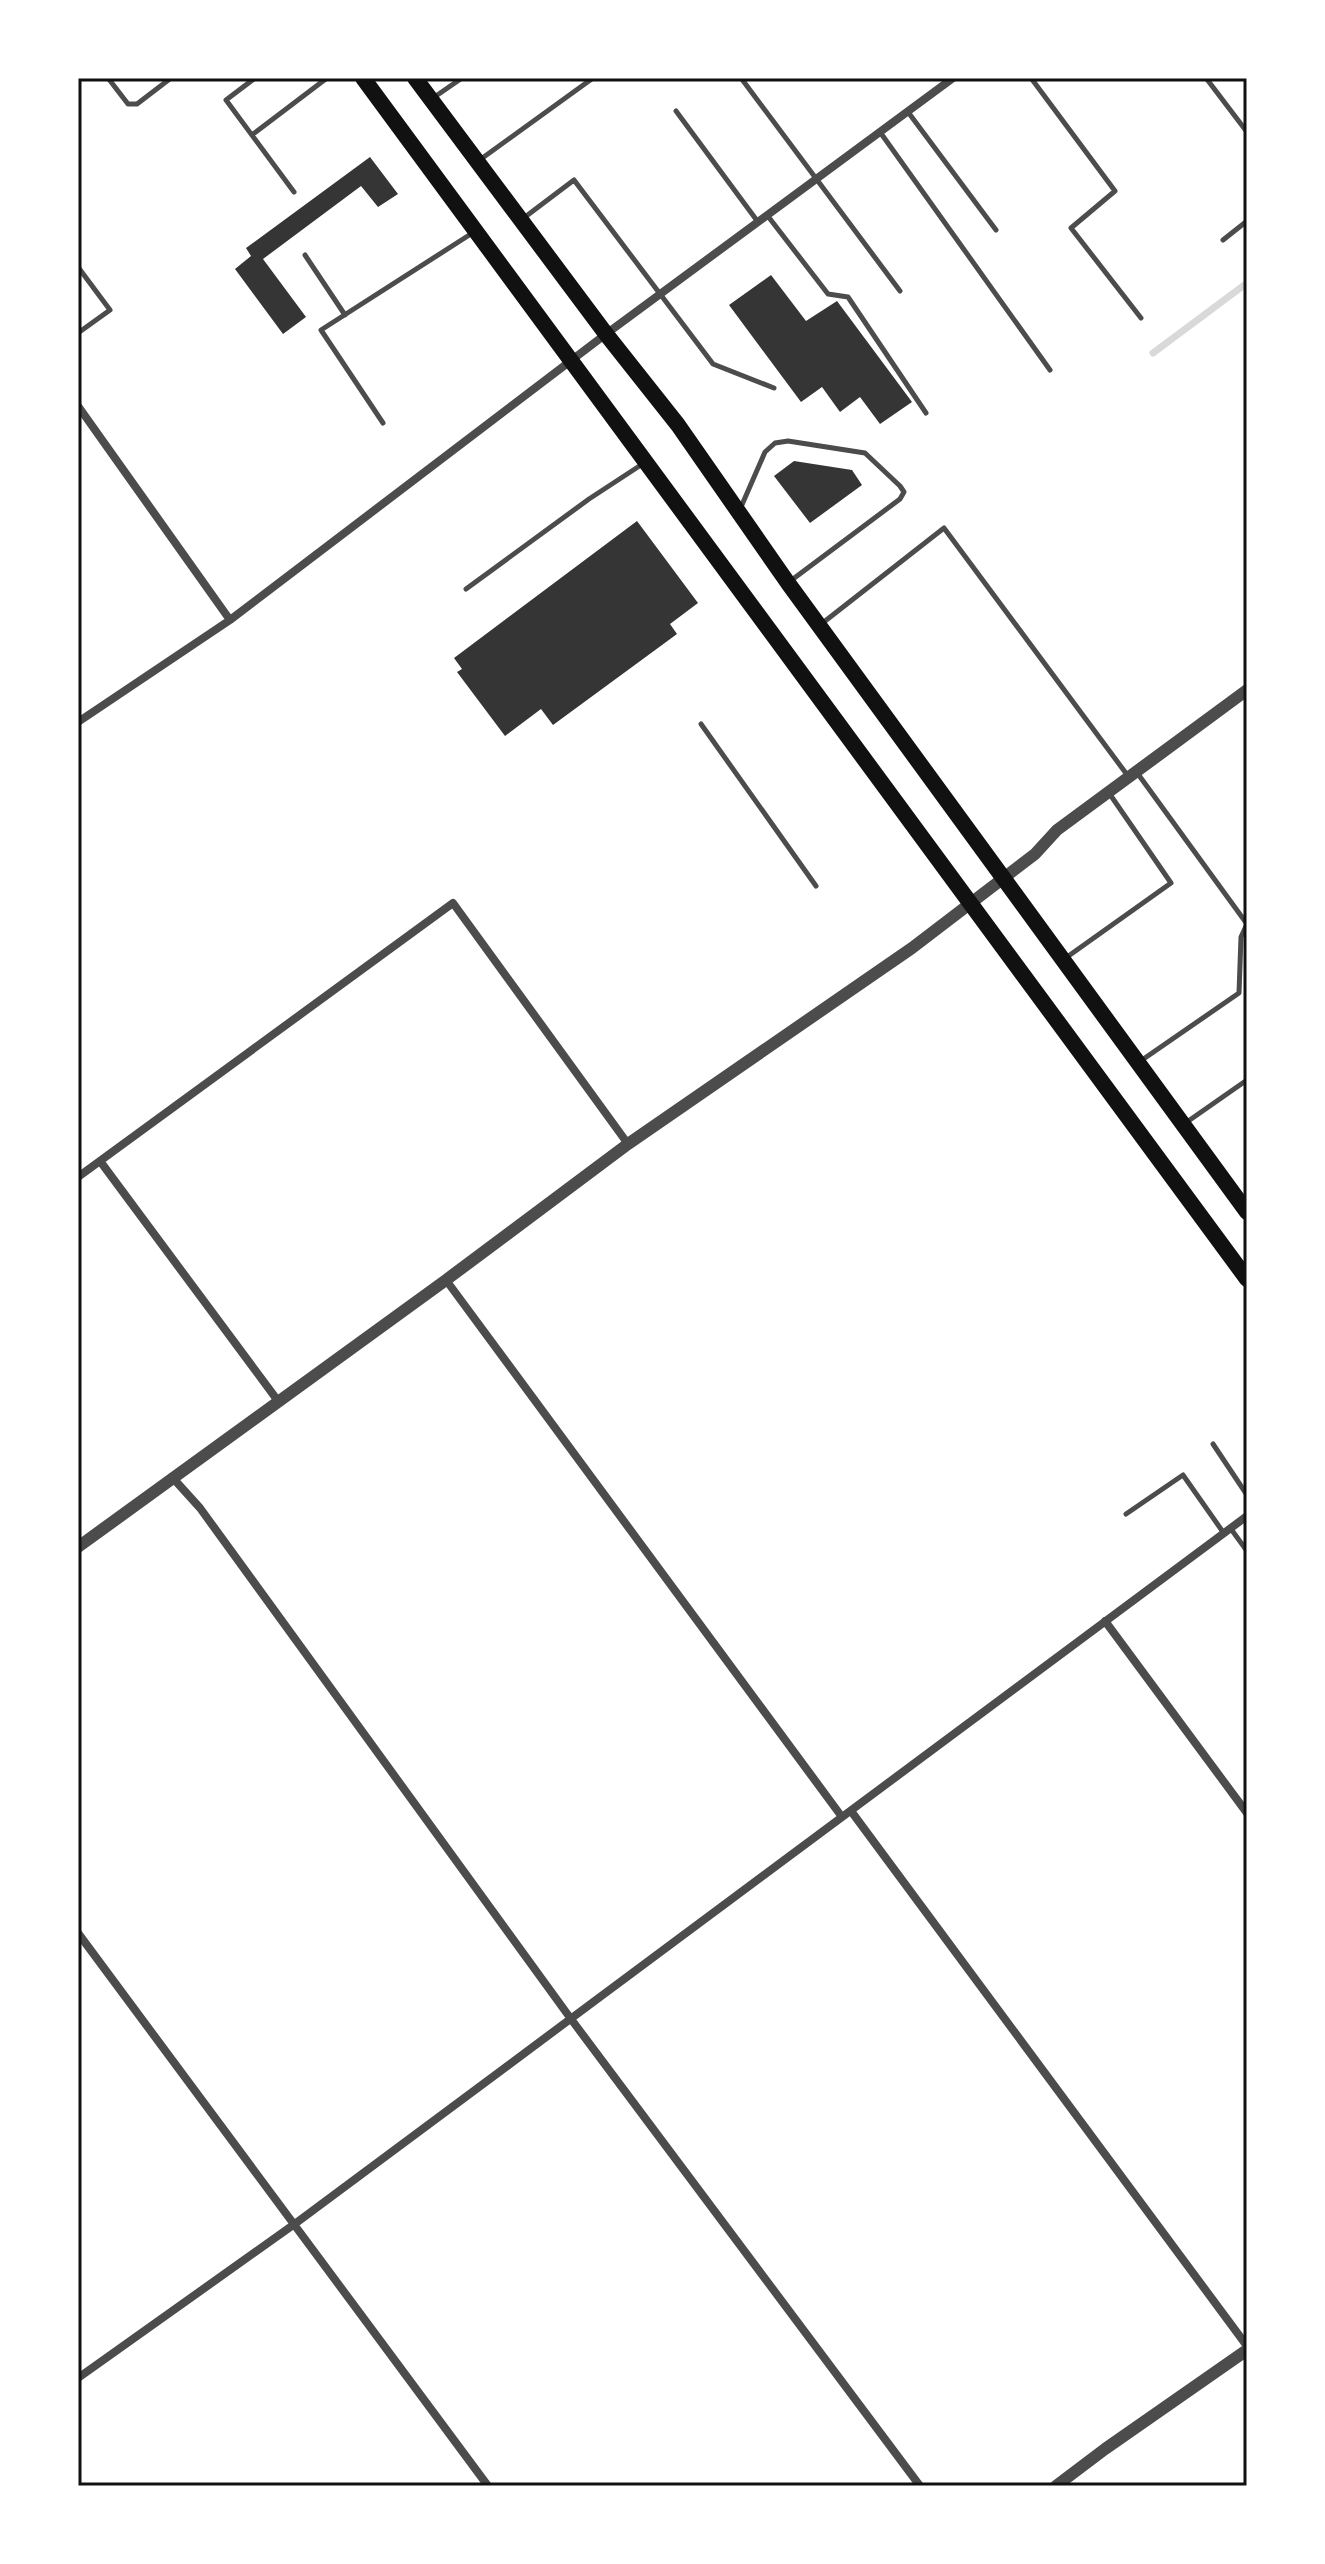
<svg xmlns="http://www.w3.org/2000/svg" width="1325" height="2564" font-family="Lato,sans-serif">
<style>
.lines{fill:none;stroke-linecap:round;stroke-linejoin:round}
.stream{stroke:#d9d9d9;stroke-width:7}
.building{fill:#353535}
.service{stroke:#4c4c4c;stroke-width:5}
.minor{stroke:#4c4c4c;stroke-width:8}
.tertiary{stroke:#4c4c4c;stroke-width:12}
.primary{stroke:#111;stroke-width:16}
.neatline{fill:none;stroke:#111;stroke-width:3}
</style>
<rect width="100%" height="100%" fill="#fff"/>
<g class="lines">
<path class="stream" d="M1153,353l94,-70"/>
</g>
<path class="building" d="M370,157l28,37 -20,13 -17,-21 -98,73 43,58 -23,17 -48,-65 16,-13 -5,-8z
M771,275l35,46 31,-20 75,101 -32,22 -20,-27 -20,15 -18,-25 -21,15 -72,-97z
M794,461l58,9 10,15 -52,38 -36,-47z
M637,521l61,82 -28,21 7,10 -124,91 -12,-16 -36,27 -48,-64 5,-3 -8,-11z"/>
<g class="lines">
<path class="service" d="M108,78l20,26h9l34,-26
M255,78l-29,22 68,92
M741,78l159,213
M1031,78l84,113 -44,37 70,90
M1206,78l41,54
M433,98l29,-20
M676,111l82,111
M908,112l88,118
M880,132l170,238
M252,135l75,-57
M481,159l112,-81
M767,215l61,79 20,3 78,116
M525,217l49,-37 139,184 61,24
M1223,240l24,-19
M305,255l40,60
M78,267l32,43 -32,23
M383,423l-62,-93 153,-98
M741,507l24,-55 10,-9 13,-2 77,12 35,33 4,6 -4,7 -111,83
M466,589l123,-90 55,-36
M820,625l124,-97 184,248
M701,724l115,162
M1138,774l109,150 -6,13 -2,56 -97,67
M1067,957l104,-74 -62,-90
M1184,1124l63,-44
M1213,1444l34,51
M1126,1514l57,-39 40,57
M1231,1529l16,22"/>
<path class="minor" d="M78,406l152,214
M78,722l152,-102 376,-286 347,-256
M100,1161l178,240
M78,1177l375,-274 175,241
M446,1280l396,537
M172,1477l28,31 371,511 349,467
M1105,1621l142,192
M851,1811l396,535
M78,1933l410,553
M78,2378l218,-155 951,-707"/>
<path class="tertiary" d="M78,1547l368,-267 182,-136 284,-196 123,-94 22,-24 190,-140
M1056,2486l49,-37 142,-99"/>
<path class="primary" d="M363,78l884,1201
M415,78l191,256 72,91 110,158 459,629"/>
</g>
<rect width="1325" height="2564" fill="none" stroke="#ffffff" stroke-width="160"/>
<rect x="80" y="80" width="1165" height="2404" class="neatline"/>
</svg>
